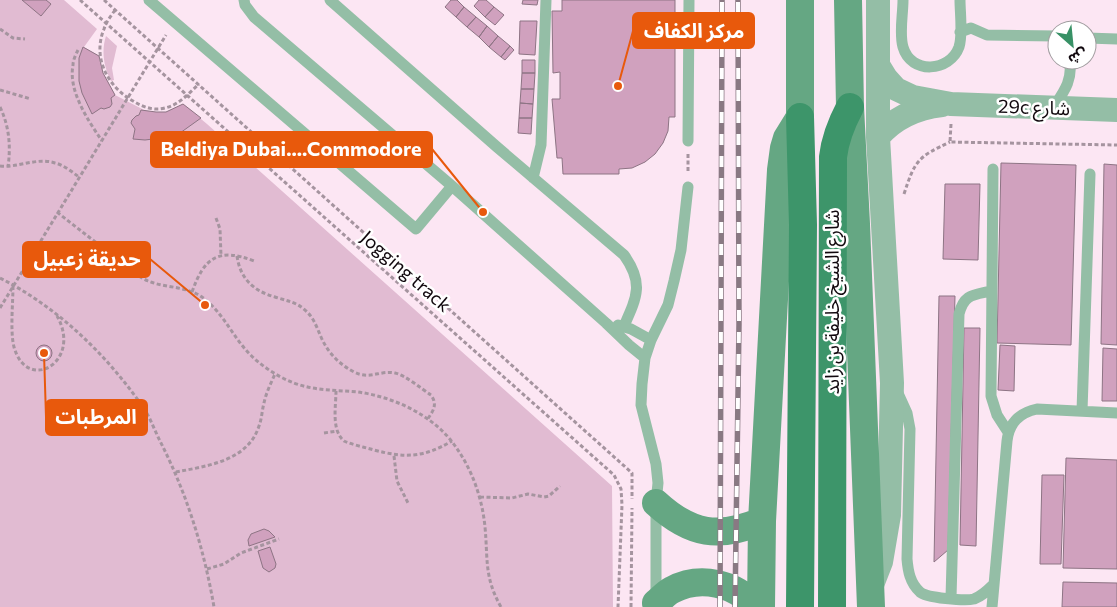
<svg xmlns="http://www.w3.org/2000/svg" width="1117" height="607" font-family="Commissioner,'Noto Sans Arabic',sans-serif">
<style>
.green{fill:#e1bbd2}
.building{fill:#d0a1be;stroke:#8d7484}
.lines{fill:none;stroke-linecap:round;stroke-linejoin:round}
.path{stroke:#a5949f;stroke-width:3;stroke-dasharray:4 2.5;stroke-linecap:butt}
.service{stroke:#94bea6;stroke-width:11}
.minor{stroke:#94bea6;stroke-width:24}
.secondary{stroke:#65a783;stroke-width:28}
.primary{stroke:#3d956a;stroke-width:28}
.rail-casing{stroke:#897983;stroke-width:5.5}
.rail{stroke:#fff;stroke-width:4;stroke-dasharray:11;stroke-linecap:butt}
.labels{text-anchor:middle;stroke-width:5;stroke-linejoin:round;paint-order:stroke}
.street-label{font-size:19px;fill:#11080e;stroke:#fff}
.leader{fill:none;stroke:#e8590c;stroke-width:2}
.callout-dot{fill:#e8590c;stroke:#fff;stroke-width:2}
.callout{fill:#e8590c;stroke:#e8590c;stroke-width:2}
.callout-label{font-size:20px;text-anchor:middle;font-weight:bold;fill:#fff}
</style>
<rect width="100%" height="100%" fill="#fce6f3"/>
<path class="green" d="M0,0h64l33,29 -13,18 15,9 4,17 12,22 33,17h18l17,-8 24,20 405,362 1,121h-613z
M106,36l11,10 -5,22 2,12 -3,1c-7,-14 -10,-29 -5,-45z"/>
<path class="building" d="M22,0h24l5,4 -10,12z
M451,0h6l7,7 -8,10 -11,-10z
M479,0h7l8,7 -9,10 -11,-11z
M523,0h15l-1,5 -15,-1z
M562,0h113v117h-6l-1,14 -5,12 -8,11 -10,8 -13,6 -13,1v5h-56l-1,-16h-5l-5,-59h8v-27l-7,1 -1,-62h10z
M464,7l12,10 -9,10 -11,-10z
M494,7l10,8 -9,10 -10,-8z
M476,17l11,9 -8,11 -12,-10z
M520,21h17l-2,34 -16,-1z
M487,26l11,10 -9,11 -10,-10z
M498,36l12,10 -9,11 -12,-10z
M510,46l4,4 -9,10 -4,-3z
M83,47l16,9 4,17 12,22 -4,3 1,6 -2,3 -6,2 -3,-1 -9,6 -10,-21 -3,-12v-23z
M522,60h13v13h-13z
M522,73h13l-1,16h-13z
M521,89h13l-1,15 -13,-1z
M520,103l13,1 -1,14h-13z
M183,104l18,14 -21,15 -11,4 -24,3 -12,-1 2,-10 -4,-6 1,-3 4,-4 3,-1 2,-5 15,2h10z
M519,118h13l-1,16 -13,-1z
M1001,163l75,2 -5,180 -74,-2z
M1104,164l13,1v180l-16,-1z
M945,184h35l-2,76 -35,-1z
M939,296h16l-7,254 -14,12z
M964,328h16l-4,218 -16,-1z
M1000,345l15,1 -1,45 -16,-1z
M36 353a8 8 0 1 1 16 0a8 8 0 1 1-16 0Z
M1103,348l14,1v52h-15z
M1066,458l51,2v109l-54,-1z
M1042,475h22l-3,89h-21z
M264,529l5,2 6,6 -26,9 -1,-6 3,-6z
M270,547l6,17 -1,4 -6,4 -6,-4 -5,-17z
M1063,582l54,1v24h-55z"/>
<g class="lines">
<path class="path" d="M80,0l534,475 7,14 1,16 -4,102
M104,0l528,473v26
M115,10c-4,6 -9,12 -11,19 -12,29 4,58 29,72 10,6 20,10 32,7 14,-3 24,-15 34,-24
M0,29l13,9 12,1
M78,50c-2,4 -5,10 -5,15 -5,26 15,55 29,76
M0,90l31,9
M0,107c9,19 11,38 8,60
M951,124l-1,18 167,3
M688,154v19
M0,166c18,2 37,-9 55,-3 9,2 17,9 24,14
M904,194c11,-34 14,-37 46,-52
M57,212c20,16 40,31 60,47 9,7 20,17 31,22 17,7 38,5 54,16 19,14 28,34 43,52 13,15 31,27 49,34 21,8 42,7 64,9 35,5 73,22 95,51 18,24 29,53 32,84 3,32 -1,50 16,80
M216,218l4,11 1,27
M237,256c3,22 16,35 38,41 12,4 22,5 31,14 8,7 11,17 15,26 7,16 18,27 33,35 16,8 26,-2 41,1 10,2 27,16 36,22 7,10 2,16 -4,25
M0,278c59,30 108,78 145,132 6,10 10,21 15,31 27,53 44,108 54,166
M13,286c0,16 -3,46 1,61 13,47 69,15 43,-31
M192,292c12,-34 26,-45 62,-31
M0,308l166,-273
M336,391c0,15 -5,39 8,50 9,4 20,6 30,9 31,8 49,8 78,-9
M324,433l13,-2
M394,456l3,25 11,22
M176,472c31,-6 72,-11 83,-46 3,-8 3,-16 5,-23 2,-10 7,-20 11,-29
M480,497l32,1 16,-4 16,3 5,-1 11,-10
M207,569l17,-5 17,-11 38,-14
M631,607l1,-99"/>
<path class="service" d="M149,0l267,229 36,-43
M244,0l1,5 9,12 198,169 154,137 23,22 16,13
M330,0l167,147 127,108c20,28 13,42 0,71
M903,0c0,15 -4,33 0,47 8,28 47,25 56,0 4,-12 1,-34 1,-47
M960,32l11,-4 16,7 70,1
M1087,38l30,1
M1053,108c10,-15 21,-29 16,-48
M688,141l1,-141
M993,169l-2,227 6,19 11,17
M533,178l8,-33 5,-145
M618,325l13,4 20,11
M897,391l10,22 3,16 -3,130c1,12 3,24 13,33 6,6 45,9 54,7 8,-3 13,-8 19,-14
M1082,411l8,-237
M656,598v-95l2,-20 -2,-19 -15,-59 1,-21 3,-26 6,-18 17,-35 6,-24 7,-31 7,-63
M951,598l8,-284c5,-20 14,-19 32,-23
M992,607l15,-166c2,-18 12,-28 30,-32l80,4"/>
<path class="minor" d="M878,65l8,13 10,11 17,8 38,7 166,6
M878,137c17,-20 38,-29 64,-32
M872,585l9,-23 8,-47 3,-132 -14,-246v-137"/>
<path class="secondary" d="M848,0l2,107 6,117 15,383
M656,503c35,32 63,36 106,18
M656,603c5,-4 10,-10 16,-13 28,-15 64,-7 83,17
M761,607l1,-86 19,-351 3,-22 3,-10 13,-21v-117"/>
<path class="primary" d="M800,607l3,-382 -3,-108
M832,607l1,-450c2,-18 8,-33 17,-50"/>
<g class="rail-casing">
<path id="rail" d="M720,607l2,-607
M735,607l4,-283 -1,-324"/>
</g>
<use href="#rail" class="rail"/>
</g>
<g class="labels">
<g class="street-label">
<text transform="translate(1034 107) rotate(2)" y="7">29c شارع</text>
<text transform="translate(406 271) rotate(41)" y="7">Jogging track</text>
<text transform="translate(832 302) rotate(-90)" y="7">شارع الشيخ خليفة بن زايد</text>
</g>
</g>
<path class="leader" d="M618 86L633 31M483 212L432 149M205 305L150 259M44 353L46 417"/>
<g class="callout-dot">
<circle cx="618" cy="86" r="5"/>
<circle cx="483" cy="212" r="5"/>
<circle cx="205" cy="305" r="5"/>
<circle cx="44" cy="353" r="5"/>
</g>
<g class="callout">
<rect x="633" y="13" width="121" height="35" rx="5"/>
<rect x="151" y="132" width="281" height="35" rx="5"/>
<rect x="23" y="242" width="127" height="35" rx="5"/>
<rect x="46" y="400" width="101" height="35" rx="5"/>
</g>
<g class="callout-label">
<text x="694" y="38">مركز الكفاف</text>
<text x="291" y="156">Beldiya Dubai....Commodore</text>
<text x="87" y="266">حديقة زعبيل</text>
<text x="96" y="424">المرطبات</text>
</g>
<g transform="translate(1072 45) rotate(153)"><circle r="24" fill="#ffffff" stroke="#a09c9f"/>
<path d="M0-4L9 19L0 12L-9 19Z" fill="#389166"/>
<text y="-8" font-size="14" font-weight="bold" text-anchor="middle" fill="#11080e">ش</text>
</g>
</svg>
